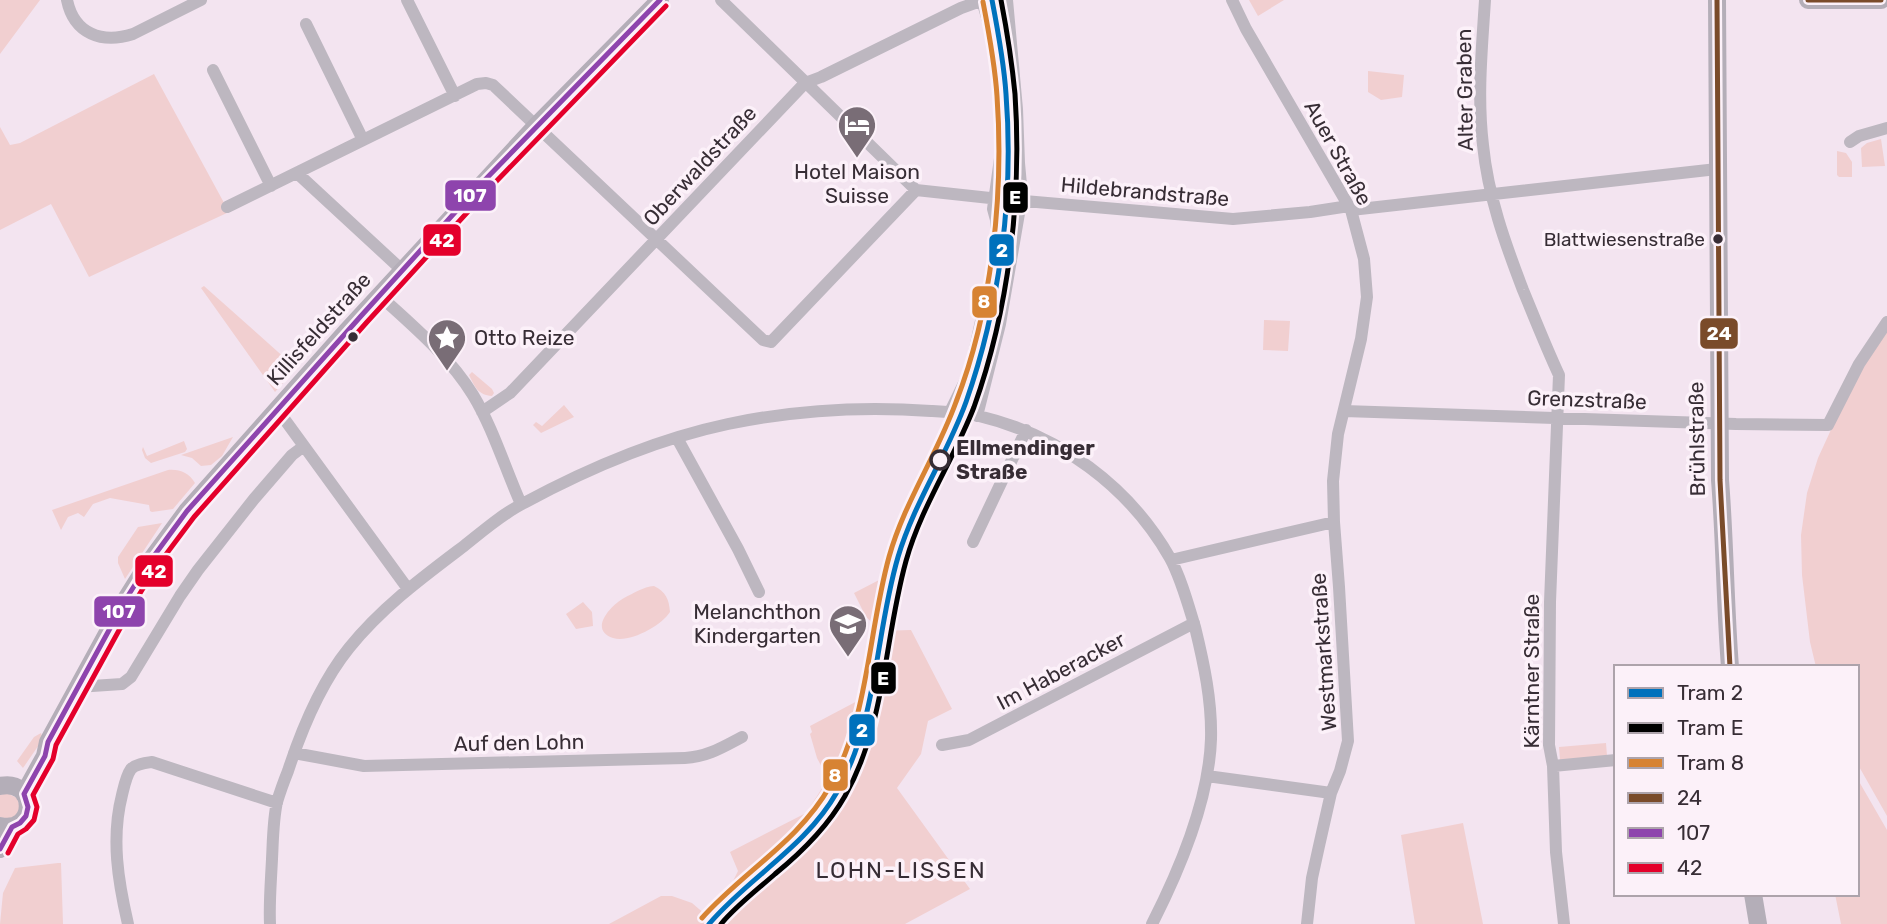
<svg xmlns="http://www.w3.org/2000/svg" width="1887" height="924" font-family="Rubik,sans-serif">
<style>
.green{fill:#f1cfd0}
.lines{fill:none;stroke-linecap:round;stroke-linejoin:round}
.street{stroke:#bdb7c0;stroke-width:12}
.secondary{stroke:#b4aeb8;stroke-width:18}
.bus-1-casing{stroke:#fcf1f9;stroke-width:10}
.bus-2-casing{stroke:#fcf1f9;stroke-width:10}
.bus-3-casing{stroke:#fcf1f9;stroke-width:10}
.bus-1{stroke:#7a4b2a;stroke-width:5}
.bus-2{stroke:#8e44ad;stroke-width:5}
.bus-3{stroke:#e4002b;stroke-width:5}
.tram-1-casing{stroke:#fcf1f9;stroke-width:10}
.tram-2-casing{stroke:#fcf1f9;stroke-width:10}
.tram-3-casing{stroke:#fcf1f9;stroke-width:10}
.tram-1{stroke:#0071bc;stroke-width:5}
.tram-2{stroke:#000;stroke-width:5}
.tram-3{stroke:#d78333;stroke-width:5}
.bus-dot{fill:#372d35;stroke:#fcf1f9;stroke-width:2.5}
.stop-dot{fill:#fcf1f9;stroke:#372d35;stroke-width:3.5}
.labels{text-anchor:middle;stroke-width:7;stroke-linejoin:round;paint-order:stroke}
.bus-label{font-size:19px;fill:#372d35;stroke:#fcf1f9;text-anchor:end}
.street-label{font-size:21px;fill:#372d35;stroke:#fcf1f9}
.poi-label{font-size:21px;fill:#372d35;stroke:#fcf1f9}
.stop-label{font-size:21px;font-weight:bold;fill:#372d35;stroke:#fcf1f9;text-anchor:start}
.neighbourhood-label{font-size:23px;letter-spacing:2px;fill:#372d35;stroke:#fcf1f9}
.line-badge{stroke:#fcf1f9;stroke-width:2.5}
.badge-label{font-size:19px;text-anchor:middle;font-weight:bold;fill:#fff}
</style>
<rect width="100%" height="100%" fill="#f3e4f0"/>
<path class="green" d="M0,0h40l-40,54z
M1249,0h35l-26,16z
M1368,71l36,4 -2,22 -21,3 -13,-8z
M154,74l75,138 -140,65 -38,-73 -51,26v-103l10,18 10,-2z
M1881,139l4,27 -23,1 -1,-19 6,-5z
M1837,151l9,2 6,9v15h-13l-2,-2z
M204,286l92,82 -21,24 -74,-104z
M1264,320l26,1 -2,30 -25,-1z
M1887,331v485l-30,-53v-96h-41l-6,-25 -8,-67 -1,-40 6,-42 11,-35 34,-74z
M472,372l20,17 2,4 -2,3c-14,-1 -17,-9 -23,-21z
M564,405l10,12 -33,16 -8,-8 3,-3 6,4z
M233,437l-11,19 -11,9 -10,1 -9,-8 -11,-3z
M184,441l3,8 -2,3 -34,11 -6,-5 -3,-8 1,-3 4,9z
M168,470c12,-1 21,3 27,13l-22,26 -21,3 -2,-1 -1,-6 -39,-7 -17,6 -9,13 -6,-4 -10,4 -7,13 -9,-20z
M162,523l-37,56 -7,-16v-6l20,-30z
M881,579l5,5 -9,43 -11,-10 -12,-24z
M654,586c12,6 15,13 16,26 -9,14 -40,31 -57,26 -25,-8 -2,-33 11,-40 10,-5 19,-11 30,-12z
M583,602l9,10 1,14 -17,3 -10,-15z
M911,630l41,79 -24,12 -7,33 -24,34 73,101 -65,35h-296l52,-28h11l20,7 14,12 23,-26 9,-18 -8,-19 76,-39 22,-34 -11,-21 -7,-24 2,-2 -2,-6 53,-28 14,-67z
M88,693l-46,85h-2l38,-79z
M41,733l2,6 -20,29 -6,-7 17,-24z
M1606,743l1,13 -47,4 -1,-13z
M1857,778l30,52v94h-46l-6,-30h22z
M7,793l10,5 3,9 -4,9 -9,3 -7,-2v-22z
M1463,823l20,101h-68l-14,-89z
M58,863h3l2,61h-63l3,-31 12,-25z"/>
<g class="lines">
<path class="street" d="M67,0c7,34 35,44 66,34l68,-34
M407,0l48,96
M721,0l195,190 74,8 243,21 77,-7 39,-6
M1232,0l14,29 105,181 13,49 3,38 -6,42 -23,95 -5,47 1,41 5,65 9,154 -8,30 -9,22 -12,53 -7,32 -5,46
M1485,0c-3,48 -8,97 -2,145 5,51 22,98 40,145 12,29 23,57 36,85l-9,227 -1,143 4,21 3,86 8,72
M306,24l57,116
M213,70l58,116
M1850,142l9,-6 28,-8
M297,173l106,98
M227,207l250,-123 9,-1 7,2 270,255 8,2 145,-152
M1351,210l366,-41
M380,296c33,30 69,60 93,99 20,33 32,73 48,109
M277,409l131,180
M1344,411l392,13 92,1 31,-61 28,-42
M482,412l28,-19 295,-310 16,-6 140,-69 22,-8
M950,412l20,-41 22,-100 4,-31v-20l-3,-11 8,-58 -2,-66 -5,-43 -12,-42
M977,416l23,-92 22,-128 -3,-33 -2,-54 -10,-109
M677,438l61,111 21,43
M973,542l53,-112
M1171,560l163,-38
M77,687l45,-3 9,-7 49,-81 18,-26 56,-71 38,-44 12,-9
M942,745l27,-5 225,-117
M294,753l70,13 321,-8c22,-1 38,-11 57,-21
M1553,766l63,-6
M1207,776l124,17
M128,924c-10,-43 -17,-86 -6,-129 2,-8 4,-19 9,-26 5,-5 14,-6 21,-7l125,41
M270,924c-1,-22 1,-43 2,-65 1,-19 1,-39 5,-57 3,-10 7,-21 11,-31 14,-43 32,-87 61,-123 33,-41 74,-71 115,-102 19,-15 38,-32 60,-43 63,-34 133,-64 204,-79 67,-14 135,-18 203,-13 16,1 33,2 48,5 80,19 150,70 191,142 11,20 18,46 25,69 9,37 17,74 16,112 -2,62 -31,130 -59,185"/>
<path class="secondary" d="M1717,0l3,480c5,62 5,124 10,187
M1808,0h73
M0,786c37,-8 37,48 0,40
M24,794l21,-38 3,-14 78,-143 22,-35 39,-53 159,-179 190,-206 124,-126
M0,849l12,-22
M1753,894l5,30"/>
<g class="bus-1-casing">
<path id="bus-1" d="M1717,0l3,480 10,187
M1808,0h73"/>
</g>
<g class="bus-2-casing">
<path id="bus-2" d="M0,849l12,-22 8,-4 6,-7 2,-9 -4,-13 21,-38 3,-14 78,-143 22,-35 39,-53 174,-195 117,-129 182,-187"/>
</g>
<g class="bus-3-casing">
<path id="bus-3" d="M8,853l10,-19 8,-5 8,-9 3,-13 -4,-12 20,-36 3,-14 78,-142 21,-34 39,-52 173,-195 118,-129 181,-187"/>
</g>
<use href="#bus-1" class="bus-1"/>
<use href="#bus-2" class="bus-2"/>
<use href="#bus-3" class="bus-3"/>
<g class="tram-1-casing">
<path id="tram-1" d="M709,924c40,-47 97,-77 128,-132 41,-73 38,-157 61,-235 16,-54 49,-102 68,-155 34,-97 48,-205 40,-308 -2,-31 -8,-63 -14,-94"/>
</g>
<g class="tram-2-casing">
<path id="tram-2" d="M721,924c16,-19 36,-34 54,-50 27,-22 53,-48 70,-78 41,-73 39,-156 61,-235 15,-54 48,-102 68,-154 35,-98 48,-209 41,-313 -3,-31 -8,-63 -14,-94"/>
</g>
<g class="tram-3-casing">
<path id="tram-3" d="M702,918c41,-46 97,-77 128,-132 39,-70 38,-153 59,-229 15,-54 48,-102 67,-155 36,-92 48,-208 41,-306 -2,-32 -8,-63 -14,-94"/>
</g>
<use href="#tram-1" class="tram-1"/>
<use href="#tram-2" class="tram-2"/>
<use href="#tram-3" class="tram-3"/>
</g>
<defs>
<g id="hotel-pin" transform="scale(2.0125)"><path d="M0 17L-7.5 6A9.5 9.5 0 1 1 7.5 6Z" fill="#796d76" stroke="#fcf1f9"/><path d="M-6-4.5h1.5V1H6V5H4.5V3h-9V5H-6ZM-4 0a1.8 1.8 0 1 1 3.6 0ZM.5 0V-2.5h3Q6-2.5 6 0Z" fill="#fff"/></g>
<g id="sight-pin" transform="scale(2.0125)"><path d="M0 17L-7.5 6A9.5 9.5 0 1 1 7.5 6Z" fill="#796d76" stroke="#fcf1f9"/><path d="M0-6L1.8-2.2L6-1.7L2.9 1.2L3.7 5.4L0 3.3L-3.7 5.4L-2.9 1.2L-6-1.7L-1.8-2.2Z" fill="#fff"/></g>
<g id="school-pin" transform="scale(2.0125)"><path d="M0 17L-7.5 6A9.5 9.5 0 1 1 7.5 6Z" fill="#796d76" stroke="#fcf1f9"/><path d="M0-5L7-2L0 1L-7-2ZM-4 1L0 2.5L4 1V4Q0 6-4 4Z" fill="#fff"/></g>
</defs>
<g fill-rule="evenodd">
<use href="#hotel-pin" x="857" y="125"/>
<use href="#sight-pin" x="447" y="338"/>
<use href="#school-pin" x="848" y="624"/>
</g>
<g class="bus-dot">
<circle cx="1718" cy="239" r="6"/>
<circle cx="353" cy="337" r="6"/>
</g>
<circle class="stop-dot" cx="940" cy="460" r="9"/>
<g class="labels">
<g class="bus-label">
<text x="1705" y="246">Blattwiesenstraße</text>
</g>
<g class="street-label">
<text transform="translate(1465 90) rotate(-91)" y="7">Alter Graben</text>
<text transform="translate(1338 153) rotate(61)" y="7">Auer Straße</text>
<text transform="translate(700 166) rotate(-47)" y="7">Oberwaldstraße</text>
<text transform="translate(1145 192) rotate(5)" y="7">Hildebrandstraße</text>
<text transform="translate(319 329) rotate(-48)" y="7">Killisfeldstraße</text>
<text transform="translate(1587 400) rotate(2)" y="7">Grenzstraße</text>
<text transform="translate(1697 439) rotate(-91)" y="7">Brühlstraße</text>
<text transform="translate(1324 652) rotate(-94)" y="7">Westmarkstraße</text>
<text transform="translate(1061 671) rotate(-28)" y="7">Im Haberacker</text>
<text transform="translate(1532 671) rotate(-90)" y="7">Kärntner Straße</text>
<text transform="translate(519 743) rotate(-1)" y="7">Auf den Lohn</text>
</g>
<g class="poi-label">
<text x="857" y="179">Hotel Maison<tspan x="857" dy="24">Suisse</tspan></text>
<text x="474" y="345" text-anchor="start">Otto Reize</text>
<text x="821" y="619" text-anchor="end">Melanchthon<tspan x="821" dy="24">Kindergarten</tspan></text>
</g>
<g class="stop-label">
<text x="956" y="455">Ellmendinger<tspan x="956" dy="24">Straße</tspan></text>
</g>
<g class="neighbourhood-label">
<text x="901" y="878">LOHN-LISSEN</text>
</g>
</g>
<g class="line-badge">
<rect x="444" y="179" width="53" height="33" rx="7" fill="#8e44ad"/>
<rect x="1002" y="181" width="27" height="33" rx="7" fill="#000"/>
<rect x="422" y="223" width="40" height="34" rx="7" fill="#e4002b"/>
<rect x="988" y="233" width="27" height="34" rx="7" fill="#0071bc"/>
<rect x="971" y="285" width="27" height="34" rx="7" fill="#d78333"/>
<rect x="1699" y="317" width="40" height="33" rx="7" fill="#7a4b2a"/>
<rect x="134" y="554" width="40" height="34" rx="7" fill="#e4002b"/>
<rect x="93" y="595" width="53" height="33" rx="7" fill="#8e44ad"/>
<rect x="870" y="661" width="27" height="34" rx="7" fill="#000"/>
<rect x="848" y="713" width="28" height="34" rx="7" fill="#0071bc"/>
<rect x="822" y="758" width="27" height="34" rx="7" fill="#d78333"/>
</g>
<g class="badge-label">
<text x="470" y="202">107</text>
<text x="1015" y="204">E</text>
<text x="442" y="247">42</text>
<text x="1002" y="257">2</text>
<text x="984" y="308">8</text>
<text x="1719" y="340">24</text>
<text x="154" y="578">42</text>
<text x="119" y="618">107</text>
<text x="883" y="685">E</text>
<text x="862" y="737">2</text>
<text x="835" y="782">8</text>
</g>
<rect x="1614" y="665" width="245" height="231" fill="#fcf1f9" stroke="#ada3ab" stroke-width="2"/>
<rect x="1628" y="688" width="35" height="10" fill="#0071bc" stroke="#ada3ab" stroke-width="2"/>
<text x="1677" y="700" font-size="21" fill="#372d35">Tram 2</text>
<rect x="1628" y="723" width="35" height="10" fill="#000000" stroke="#ada3ab" stroke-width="2"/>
<text x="1677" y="735" font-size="21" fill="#372d35">Tram E</text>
<rect x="1628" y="758" width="35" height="10" fill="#d78333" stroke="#ada3ab" stroke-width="2"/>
<text x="1677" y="770" font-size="21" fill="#372d35">Tram 8</text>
<rect x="1628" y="793" width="35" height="10" fill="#7a4b2a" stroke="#ada3ab" stroke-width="2"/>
<text x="1677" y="805" font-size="21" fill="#372d35">24</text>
<rect x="1628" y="828" width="35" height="10" fill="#8e44ad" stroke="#ada3ab" stroke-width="2"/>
<text x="1677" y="840" font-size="21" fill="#372d35">107</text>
<rect x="1628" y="863" width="35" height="10" fill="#e4002b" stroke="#ada3ab" stroke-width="2"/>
<text x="1677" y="875" font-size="21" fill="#372d35">42</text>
</svg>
